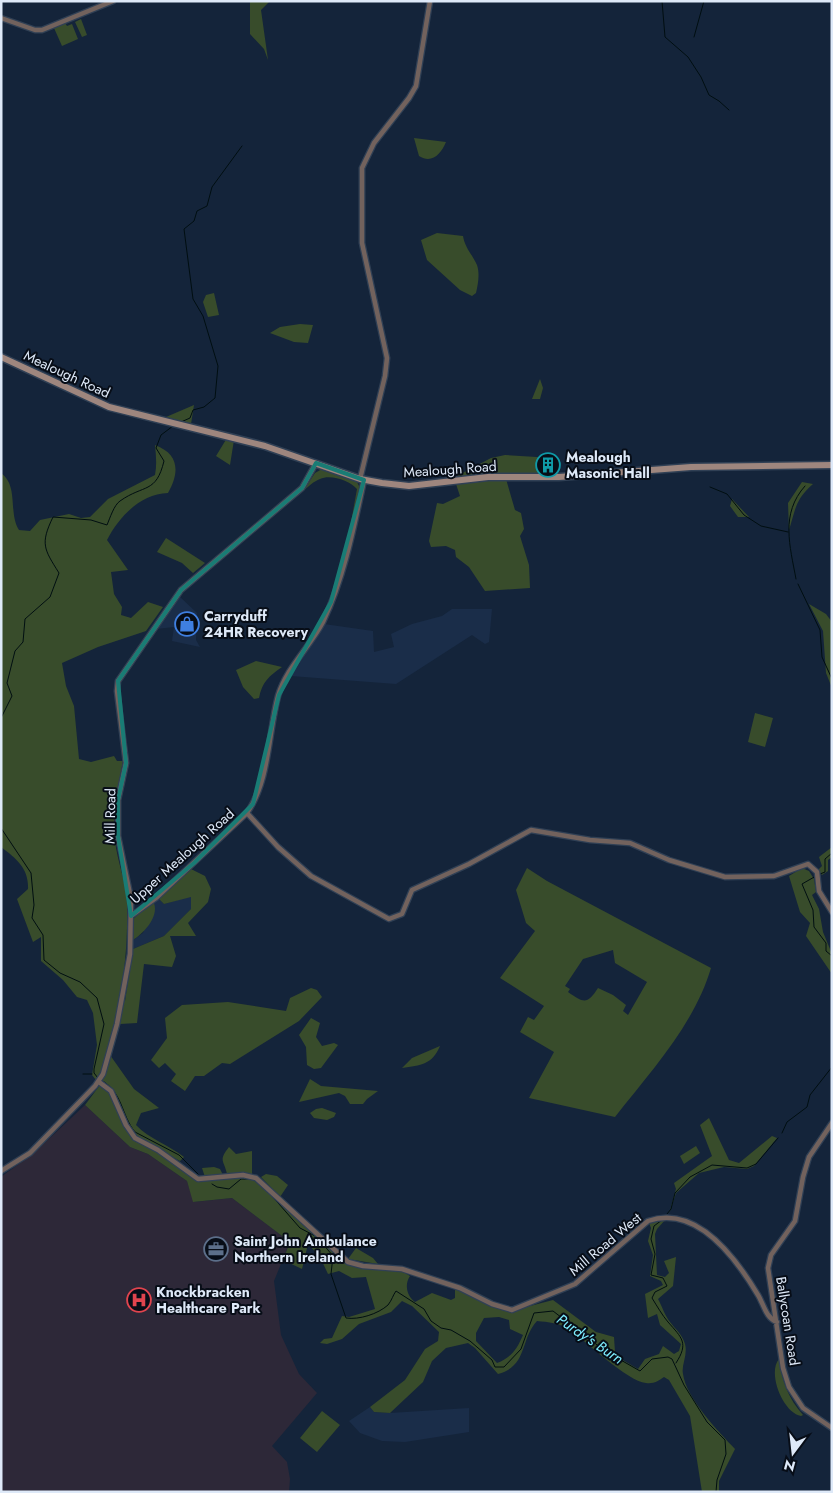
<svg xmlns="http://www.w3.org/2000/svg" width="833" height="1493" font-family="Jost,sans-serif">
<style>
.built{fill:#1a2d49}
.medical{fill:#2d2838}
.green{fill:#384c2b;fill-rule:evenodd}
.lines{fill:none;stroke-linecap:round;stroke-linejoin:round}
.stream{stroke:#000e11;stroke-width:1}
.street-casing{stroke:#304055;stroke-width:7}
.secondary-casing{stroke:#304055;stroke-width:9}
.street{stroke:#72625d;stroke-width:4.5}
.secondary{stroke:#9e867e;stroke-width:6}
.marked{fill:none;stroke:#197c75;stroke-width:4;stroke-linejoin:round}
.labels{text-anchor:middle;stroke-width:4;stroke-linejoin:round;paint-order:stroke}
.street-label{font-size:14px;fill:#dee9f8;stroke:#070d17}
.poi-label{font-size:14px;font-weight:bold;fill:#dee9f8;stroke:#070d17;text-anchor:start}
.water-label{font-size:15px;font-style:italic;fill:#7eedfe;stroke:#070d17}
</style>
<rect width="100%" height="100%" fill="#14243a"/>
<path class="built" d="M179,596l18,17 -1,27 4,7 -28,-6 2,-14 -18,2z
M452,609h40l-3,33 -4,2 -13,-9 -76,49 -105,-8 33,-52 49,7 1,21 20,-5 -3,-13 21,-10 30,-8z
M191,896v13l-27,27 -31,13v-9l10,-7 11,-30 5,-4 5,5z
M370,1407l4,5 16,1 79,-5v24l-64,10 -23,-1 -22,-8 -11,-12z"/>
<path class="medical" d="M85,1105l45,42 18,7 39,27 7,21 38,-4 58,44 -16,39 7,54 18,39 18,19 -45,53 15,16 3,17 -1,13h-288v-315l34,-25z"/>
<path class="green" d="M250,1h20l-9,9 7,50 -4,-11 -14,-15z
M81,19l6,16 -5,2 -7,-15z
M65,23l2,3 5,-2 6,15 -16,7 -8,-18z
M414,138l32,4c-5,12 -14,22 -27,14z
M437,233l26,3c2,12 9,18 14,29 3,9 1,19 -1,28l-4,3 -12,-6 -33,-30 -6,-20z
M214,293l5,22 -11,2 -5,-15 3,-7z
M300,324l13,1 -5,18 -14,-1 -24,-9 10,-6z
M540,379l3,9 -3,11h-8z
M194,405l-3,19 -25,-7z
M227,438l7,2 -4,25 -14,-9z
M155,445c24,9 25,27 13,48 -28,1 -49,24 -61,47l21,30 -17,2 3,22 8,13 -1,8 10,3 17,-16 15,5 -17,24 -48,16 -36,16 4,23 8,20 5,53 12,3 23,-6 3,5h6c-5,26 -11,52 -8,79 2,22 12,43 12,64 1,33 -2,67 -8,99l6,-2 8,-52 31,-13 27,-27v-12l-27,7 -5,-5 -5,4c5,14 -10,30 -21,37v-21l58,-50 14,7 6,13 -3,13 -20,21 8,13h-26l6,20 -4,11 -28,-3 -7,59 -17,1 -10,31 24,34 25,19 -18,5 -5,12c13,14 33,20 48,32l-4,4 -43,-23 -5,-6 -2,3 44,26 17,15 10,5 35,-5 21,2 90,85 53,7 10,6c-6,9 -3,20 5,26l17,-9 19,7 4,-2v-10l44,21 12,2 42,-11 43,32 18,5 1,15 6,7 17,10 7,-10 14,-5 4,-8 11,8 5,-3 2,-7 -21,-19 -3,-11 -9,4 -3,-24 18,-9 -2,-4 -11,-5 3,-21 -5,-14 3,-13 -2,-5 17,-4 -9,10 -2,5 2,41 8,2 4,-4 -5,-12 12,-4 -3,29 -15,13c4,7 7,17 12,23 6,8 12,12 15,22 3,11 -4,21 -2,30 3,24 36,58 52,75l-16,32v11h-17l-12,-76 -21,-36 -5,-3c-6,4 -10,7 -18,6 -19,-2 -59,-41 -76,-53 -10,-7 -22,-8 -33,-9 -17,18 -9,45 -39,53l-23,-26 -7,-5 -22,5 -14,13 -9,21 -33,31 -16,-1 -4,-5 35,-27 20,-31 13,-8 1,-9 -27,-26 -10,-5 -11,11 -32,12 -17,15 -15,5 -7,-1 4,-4 8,-1 10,-22 7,1 26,-8 -9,-32 -14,1 -13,-7 -11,3 -8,-17 -12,-13 -6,25 -19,-9 7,-18 -58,-44 -39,4 -6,-21 -39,-27 -18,-7 -45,-42 15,-20 -8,-10 5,-30 -4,-32 -6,-13 -10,-3 -14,-17 -22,-19v-24l-8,5 -16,-43 11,-10c1,-20 -11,-30 -27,-42v-374c18,13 7,40 18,57l11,1 10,-11 29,-6 12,4 9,-1 18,-18 47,-24c2,-10 1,-20 0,-30zM499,1317l10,3 1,9 13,6c-6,14 -11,22 -26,28l-21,-22v-8l8,-15z
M505,455l48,3 -1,17h-75l-24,3 38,-20z
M322,469l35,13 3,6 -10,40 7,-39c-7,-8 -26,-15 -37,-10 -6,2 -12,8 -17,12l12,-18z
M506,479l9,31 6,3 3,16 -4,7 9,29 1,23 -45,3 -16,-24 -13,-10 -1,-7 -9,-4 -15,1 -2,-6 8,-38 6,1 17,-8 -4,-12 18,-4z
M802,482l11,2c-18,16 -17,24 -24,46l-1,-27z
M732,499l17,18h-11l-8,-11z
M166,538l39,25 -12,10 -11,-10 -25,-11z
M809,604l17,10 6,8v66l-6,-15 -3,-42z
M256,661l26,6c-13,9 -20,15 -23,31l-5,1 -11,-12 -7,-17z
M755,713l18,5 -8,29 -17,-5z
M832,847v10l-4,3v11l-6,4 -4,-5 4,-4 -3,-9z
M527,868l20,13 164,87c-17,57 -60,103 -96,149l-86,-19 25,-46 -34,-20 8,-15 6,3 10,-14 -44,-28 35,-47 -9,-8 -10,-33zM613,950l2,13 32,19 -19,33 -5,-4 3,-6 -13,-10 -15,-7c-11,17 -14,15 -30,4l2,-3 -5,-3 18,-27z
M802,868l7,3 5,8 2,13 -4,3 7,14 4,23 9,22v20l-26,-38 4,-13 -10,-11 -11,-36z
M311,988l6,2 5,7 -23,24 -69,43 -8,-1 -18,13h-9l-10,15 -14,-10 5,-7 -11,-11 -6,5 -8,-8 16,-22 -2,-20 17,-13 46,-3 58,9 4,-13z
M311,1018l9,5 -4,14 6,9 12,-3 4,2 -17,23 -7,1 -7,-4 -1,-18 -7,-12z
M440,1046c-8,19 -19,19 -38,22l10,-10z
M310,1079l11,7 57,5 -11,8 -4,5h-13l-5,-8 -6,-3 -40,9z
M322,1108l14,5 -2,4 -7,3 -13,-2 -4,-5 6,-4z
M709,1118l20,42 10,3 33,-27 5,2 -23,28 -7,3 -23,-2 -25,6 -23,20 -7,21 7,-25 -2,-6 38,-27 -12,-31z
M696,1146l4,7 -16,11 -4,-8z
M229,1147l7,7 16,-3v24l-25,-1c-3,-14 -9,-13 2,-27z
M214,1167l6,2 3,6 -18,2 -3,-9z
M266,1174l11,2 11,9 -8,12 -19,-20z
M356,1248l17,10 5,6 -30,-5z
M779,1359c3,22 9,39 24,56l-2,1c-18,-3 -34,-43 -22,-57z
M322,1411l18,14 -23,27 -17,-14z"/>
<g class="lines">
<path class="stream" d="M662,1l3,36 23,20 13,20 8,18 10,6 10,9
M694,37l10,-36
M181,422l9,-4 3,-8 11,-3 11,-9 3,-32 -15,-50 -10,-17 -9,-70 10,-8 3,-10 10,-5 5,-19 30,-41
M710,487l17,7 17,21 17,11 27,6
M796,579c-6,-33 -16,-65 9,-93
M798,584l22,46 2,27 10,22
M1,718l11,-22 -5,-13 8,-32 8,-9 2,-23 25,-22 9,-24c-15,-24 -19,-29 -6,-56l38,3 16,5c3,-7 7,-20 13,-24 24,-17 36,-7 44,-40l-8,-13 5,-13 12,-9
M1,828l30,45 3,32 -2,13 11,17 1,25 16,13 20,9 17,16 7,26 -10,45v4l4,5
M820,874l5,-2v-13l7,-6
M816,876l-14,8 11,26 1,17 12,16v8l6,5
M83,1074h9
M101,1080c22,12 20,35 34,52l44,23 19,19
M782,1133l5,-11 20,-15 3,-12 22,-28
M212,1184l5,3 12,2 12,-10h9
M272,1196l28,32 17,9 16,19 -2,18 15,44c13,2 32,-4 42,-13 4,-5 5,-10 8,-14l28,18 7,12 10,7 10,2 19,11 22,19 3,7h9l17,-18 13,-36 19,-2 52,40 35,20 12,-12 16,-2 4,2 12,26 23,37 18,18 1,14 -9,26 -1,12
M667,1214l4,-5 4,-16 15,-16 22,-12 35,3 9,-4 22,-26
M662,1220l-8,6 -3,13 4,15 -4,21 12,3 4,8 -12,6 -3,6c5,8 10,17 16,24 14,16 21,21 8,41"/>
<g class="street-casing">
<path id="street" d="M1,18l34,12h7l71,-29
M360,479l25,-103 2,-18 -25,-115v-75l12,-25 35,-45 7,-12 14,-85
M247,813l31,34 33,29 78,43 13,-5 10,-24 57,-26 62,-34 59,10 40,3 39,17 56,17 49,-1 34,-12 9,8 2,19 13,21
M131,916l25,-18 91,-85c23,-33 21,-79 31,-117 8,-28 32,-49 45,-74 21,-44 31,-95 41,-142
M99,1082l12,9 15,34 9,13 23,12 40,29 45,-4 13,3 92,84 15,4 39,3 58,19 32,16 20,6 63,-26 73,-63c48,-17 88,37 110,74 6,10 8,23 19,27
M832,1123l-23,34 -6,20 -8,44 -24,34 -3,13 15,100 6,19 14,21 29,20
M1,1171l29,-18 65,-67 8,-12 14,-50 13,-70 1,-55 -13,-63v-36l8,-37 -9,-72 1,-10 63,-91 121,-102 14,-25"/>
</g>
<g class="secondary-casing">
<path id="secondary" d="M1,357l108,50 156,39 95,33 22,4 27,3 79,-9h71l132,-10 141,-2"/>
</g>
<use href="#street" class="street"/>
<use href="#secondary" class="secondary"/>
</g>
<path class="marked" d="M316,463l48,17 -33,122 -52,93 -26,109 -59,59 -63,53 -13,-80v-36l8,-37 -8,-82 63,-91 121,-102z"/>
<defs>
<g id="building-ring" transform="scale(1.25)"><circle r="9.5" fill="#070d17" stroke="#0f9aa8" stroke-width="1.5"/><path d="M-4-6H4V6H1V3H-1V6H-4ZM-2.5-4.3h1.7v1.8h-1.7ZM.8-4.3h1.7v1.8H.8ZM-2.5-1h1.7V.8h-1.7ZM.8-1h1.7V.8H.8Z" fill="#0f9aa8"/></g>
<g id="shop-ring" transform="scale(1.25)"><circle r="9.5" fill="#070d17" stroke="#3f7fe0" stroke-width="1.5"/><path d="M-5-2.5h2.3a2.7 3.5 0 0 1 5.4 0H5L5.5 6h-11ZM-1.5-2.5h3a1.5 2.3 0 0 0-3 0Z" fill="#3f7fe0"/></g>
<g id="office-ring" transform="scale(1.25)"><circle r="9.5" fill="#070d17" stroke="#5c6f8a" stroke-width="1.5"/><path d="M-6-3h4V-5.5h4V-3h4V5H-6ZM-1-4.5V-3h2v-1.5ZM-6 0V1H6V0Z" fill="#5c6f8a"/></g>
<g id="hospital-ring" transform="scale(1.25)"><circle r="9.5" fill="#070d17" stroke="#e0444e" stroke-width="1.5"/><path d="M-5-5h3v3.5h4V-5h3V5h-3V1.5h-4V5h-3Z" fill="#e0444e"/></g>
</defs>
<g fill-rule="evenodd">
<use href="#building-ring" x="548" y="465"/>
<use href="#shop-ring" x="187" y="624"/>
<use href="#office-ring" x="216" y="1249"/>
<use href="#hospital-ring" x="139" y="1300"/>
</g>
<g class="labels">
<g class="street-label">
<text transform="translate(67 374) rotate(25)" y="5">Mealough Road</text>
<text transform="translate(450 469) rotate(-4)" y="5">Mealough Road</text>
<text transform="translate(110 816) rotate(-89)" y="5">Mill Road</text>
<text transform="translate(182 856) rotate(-42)" y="5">Upper Mealough Road</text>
<text transform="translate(605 1244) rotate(-40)" y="5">Mill Road West</text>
<text transform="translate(788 1321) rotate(81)" y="5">Ballycoan Road</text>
</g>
<g class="poi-label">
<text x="566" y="462">Mealough<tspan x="566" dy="16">Masonic Hall</tspan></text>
<text x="204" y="621">Carryduff<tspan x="204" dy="16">24HR Recovery</tspan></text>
<text x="234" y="1246">Saint John Ambulance<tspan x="234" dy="16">Northern Ireland</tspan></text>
<text x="156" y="1297">Knockbracken<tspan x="156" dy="16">Healthcare Park</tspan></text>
</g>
<g class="water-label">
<text transform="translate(590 1339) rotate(34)" y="5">Purdy's Burn</text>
</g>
</g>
<rect width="833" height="1493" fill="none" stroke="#dee9f8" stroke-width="5"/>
<g transform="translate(793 1453) rotate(195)" stroke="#070d17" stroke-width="4" paint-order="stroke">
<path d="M0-4L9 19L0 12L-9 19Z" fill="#dee9f8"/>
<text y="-8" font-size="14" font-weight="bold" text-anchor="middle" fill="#dee9f8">N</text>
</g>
</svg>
